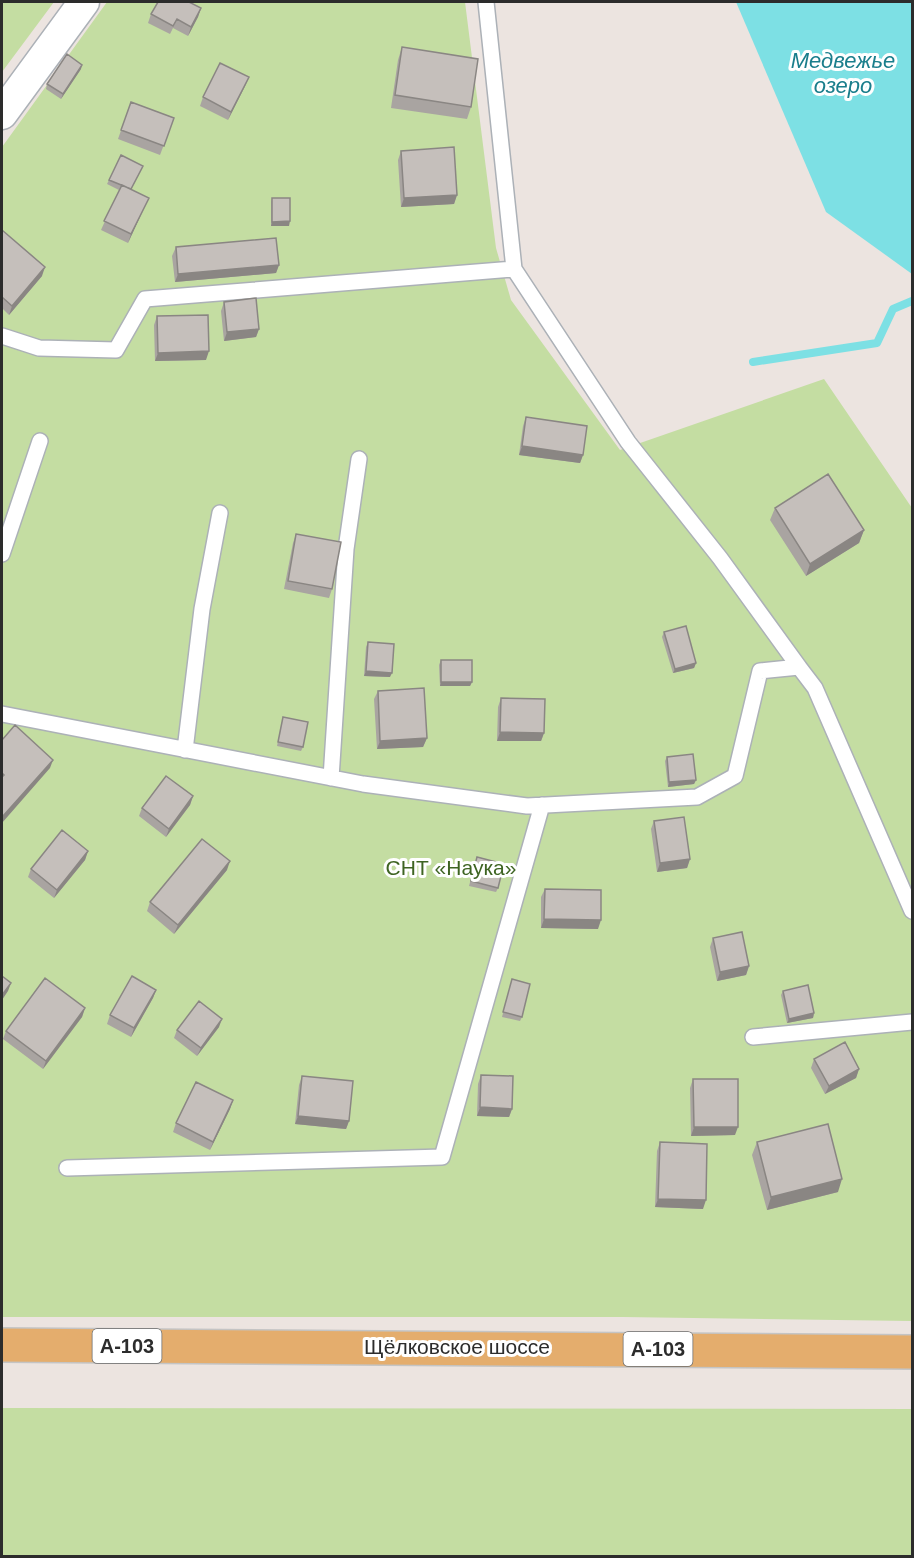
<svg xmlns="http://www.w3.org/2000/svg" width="914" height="1558" font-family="Helvetica,sans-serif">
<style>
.green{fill:#c4dda2}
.water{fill:#7de0e4}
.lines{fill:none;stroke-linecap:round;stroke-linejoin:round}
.stream{stroke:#7de0e4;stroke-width:8}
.lane-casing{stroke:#acb1b7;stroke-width:18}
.street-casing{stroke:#acb1b7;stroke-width:33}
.primary-casing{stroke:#c4c4c4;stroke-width:36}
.lane{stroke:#fff;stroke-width:15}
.street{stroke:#fff;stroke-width:30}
.primary{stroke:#e4ad6d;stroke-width:33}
.wall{fill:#a9a4a1}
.shaded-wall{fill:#8a8683}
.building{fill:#c5bfbb;stroke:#8a8683;stroke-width:1.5}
.labels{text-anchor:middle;stroke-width:6;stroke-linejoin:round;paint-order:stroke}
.shield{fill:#fff;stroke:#6b6b6b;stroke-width:1.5}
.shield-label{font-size:20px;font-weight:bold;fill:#2c2c2c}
.park-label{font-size:21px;fill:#3e6422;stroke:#fff}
.street-label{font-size:21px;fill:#2c2c2c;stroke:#fff}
.water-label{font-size:22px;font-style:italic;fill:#1a7e8c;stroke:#fff}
</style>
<rect width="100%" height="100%" fill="#ece4e0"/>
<path class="green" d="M2,2h52l-52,70z
M107,2h358l31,246 15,52 109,150 204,-71 88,129v813l-289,-4h-621v-1170z
M2,1408l910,1v147h-910z"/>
<path class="water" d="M736,2h176v272l-86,-62z"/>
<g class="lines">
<path class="stream" d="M753,362l124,-19 16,-34 19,-8"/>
<g class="lane-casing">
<path id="lane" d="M486,2l28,267
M2,336l37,12 77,2 29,-51 369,-30 114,173 92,116 79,109
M2,554l38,-113
M2,714l361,70 164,22 170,-9 38,-21 25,-105 39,-4 16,21 97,223
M185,750l17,-141 18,-96
M331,778l15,-229 13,-90
M753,1037l159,-15
M67,1168l375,-11 100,-352"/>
</g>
<g class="street-casing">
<path id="street" d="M2,114l82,-112"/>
</g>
<g class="primary-casing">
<path id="primary" d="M2,1345l910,7"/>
</g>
<use href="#lane" class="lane"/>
<use href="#street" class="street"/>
<use href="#primary" class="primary"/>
</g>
<path class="wall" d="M190,2l11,6 -3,9 -10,19 -15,-8 -3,6 -22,-11 3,-9z
M402,47l69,60 -4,12 -76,-11 7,-48z
M81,69l-20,30 -15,-10 1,-5z
M249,77l-4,9 -17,34 -28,-14 3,-9z
M131,102l43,16 -14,37 -42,-16z
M401,151l56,44 -3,9 -53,3 -3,-47z
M141,170l-10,19 14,17 -17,37 -27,-13 18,-40 -12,-6 2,-4z
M272,198l17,28h-18v-24z
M2,231l40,45 -33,39 -7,-7z
M176,247l103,18 -3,8 -101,9 -3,-26z
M224,302l35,27 -3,8 -32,4 -3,-30z
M157,316l49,44 -51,1 -1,-36z
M526,417l57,38 -3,8 -61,-8 4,-29z
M775,508l89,22 -5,13 -53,33 -36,-56z
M296,534l36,55 -3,9 -45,-9 9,-46z
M664,632l32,31 -2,5 -21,5 -11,-36z
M368,642l22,35 -26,-1 2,-29z
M441,660l31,22 -2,4h-30l-1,-21z
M378,691l49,47 -4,9 -46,2 -3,-50z
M501,698l43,35 -3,8h-44l1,-34z
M283,717l20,30 -2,4 -24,-5z
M667,757l29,23 -2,4 -26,3 -3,-26z
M193,796l-3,9 -24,32 -27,-21 3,-8z
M654,821l36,38 -3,9 -30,4 -6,-43z
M88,851l-3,9 -31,38 -26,-21 3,-8z
M477,857l21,31 -2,4 -27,-6z
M227,870l-53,64 -27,-23 3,-9z
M545,889l53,40 -57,-1v-31z
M713,938l36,28 -3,9 -29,6 -7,-34z
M512,979l10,38 -2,4 -18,-4z
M156,990l-3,8 -22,39 -24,-13 3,-9z
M783,991l31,22 -1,5 -26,5 -6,-28z
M85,1008l-3,9 -39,52 -40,-30 3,-8z
M219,1027l-22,29 -23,-18 3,-8z
M814,1059l45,10 -3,9 -31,16 -14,-26z
M481,1075l31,34 -3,8 -32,-1 1,-32z
M302,1076l47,45 -3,8 -51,-5 4,-39z
M693,1079l42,56 -44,1 -1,-48z
M233,1100l-3,9 -20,41 -37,-18 3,-9z
M660,1142l43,67 -48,-2 2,-56z
M757,1142l81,50 -71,18 -15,-55z"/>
<path class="shaded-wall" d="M201,8l-3,9 -10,19 3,-9z
M82,65l-1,4 -20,30 2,-5z
M249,77l-4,9 -17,34 3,-8z
M457,195l-3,9 -53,3 3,-9z
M149,198l-4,8 -17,37 3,-9z
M290,221l-1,5h-18l1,-4z
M279,265l-3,8 -101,9 3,-8z
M45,267l-3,9 -33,39 3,-9z
M259,329l-3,8 -32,4 3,-9z
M209,351l-3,9 -51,1 3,-8z
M522,446l61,9 -3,8 -61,-8z
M864,530l-5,13 -53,33 4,-12z
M696,663l-2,5 -21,5 2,-4z
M366,671l26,2 -2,4 -26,-1z
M441,682h31l-2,4h-30z
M500,732l44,1 -3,8h-44z
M427,738l-4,9 -46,2 3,-8z
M53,760l-3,8 -48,55 1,-7z
M696,780l-2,4 -26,3 1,-5z
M193,796l-3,9 -24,32 3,-8z
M88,851l-3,9 -31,38 3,-8z
M690,859l-3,9 -30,4 3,-9z
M230,861l-3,9 -53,64 4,-9z
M544,919l57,1 -3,9 -57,-1z
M749,966l-3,9 -29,6 3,-9z
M11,983l-3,8 -6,9v-5z
M156,990l-3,8 -22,39 3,-9z
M85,1008l-3,9 -39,52 3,-8z
M814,1013l-1,5 -26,5 2,-4z
M222,1019l-3,8 -22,29 4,-8z
M859,1069l-3,9 -31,16 4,-8z
M233,1100l-3,9 -20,41 3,-8z
M480,1107l32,2 -3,8 -32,-1z
M298,1116l51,5 -3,8 -51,-5z
M694,1127h44l-3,8 -44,1z
M842,1179l-4,13 -71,18 4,-13z
M658,1199l48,1 -3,9 -48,-2z"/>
<path class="building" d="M158,2h31l12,6 -10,19 -14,-8 -4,7 -22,-12z
M402,47l76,12 -7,48 -76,-12z
M67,54l15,11 -19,29 -16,-10z
M220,63l29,14 -18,35 -28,-15z
M131,102l43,16 -10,28 -43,-16z
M454,147l3,48 -53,3 -3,-47z
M121,155l22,11 -12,23 -22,-9z
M122,185l27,13 -18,36 -27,-13z
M272,198h18v23l-18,1z
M2,230l43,37 -33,39 -10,-9z
M276,238l3,27 -101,9 -2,-27z
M256,298l3,31 -32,3 -3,-30z
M208,315l1,36 -51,2 -1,-37z
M526,417l61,9 -4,29 -61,-9z
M828,474l36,56 -54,34 -35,-56z
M296,534l45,8 -9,47 -44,-8z
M686,626l10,37 -21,6 -11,-37z
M368,642l26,2 -2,29 -26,-2z
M441,660h31v22h-31z
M424,688l3,50 -47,3 -2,-50z
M501,698l44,1 -1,34 -44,-1z
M283,717l25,5 -5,25 -25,-5z
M15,725l38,35 -50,56h-1v-39l2,-2 -2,-2v-33z
M693,754l3,26 -27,2 -2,-25z
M166,776l27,20 -24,33 -27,-21z
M684,817l6,42 -30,4 -6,-42z
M62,830l26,21 -31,39 -26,-21z
M202,839l28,22 -52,64 -28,-23z
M477,857l27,7 -6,24 -27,-7z
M545,889l56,1v30l-57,-1z
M742,932l7,34 -29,6 -7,-34z
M2,976l9,7 -9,12z
M132,976l24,14 -22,38 -24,-13z
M45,978l40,30 -39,53 -40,-30z
M512,979l18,5 -8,33 -19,-5z
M808,985l6,28 -25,6 -6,-28z
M199,1001l23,18 -21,29 -24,-18z
M845,1042l14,27 -30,17 -15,-27z
M481,1075l32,1 -1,33 -32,-2z
M302,1076l51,5 -4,40 -51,-5z
M693,1079h45v48h-44z
M196,1082l37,18 -20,42 -37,-19z
M828,1124l14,55 -71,18 -14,-55z
M660,1142l47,2 -1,56 -48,-1z"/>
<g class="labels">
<g class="shield">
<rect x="92.5" y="1329" width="69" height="34" rx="4.5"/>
<rect x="623.5" y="1332" width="69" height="34" rx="4.5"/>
</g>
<g class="shield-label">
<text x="127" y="1353">А-103</text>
<text x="658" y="1356">А-103</text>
</g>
<g class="park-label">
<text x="451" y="875">СНТ «Наука»</text>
</g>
<g class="street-label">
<text x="457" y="1354">Щёлковское шоссе</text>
</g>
<g class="water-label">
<text x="843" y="68">Медвежье<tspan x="843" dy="25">озеро</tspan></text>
</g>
</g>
<rect width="914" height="1558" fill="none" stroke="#2c2c2c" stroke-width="6"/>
</svg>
